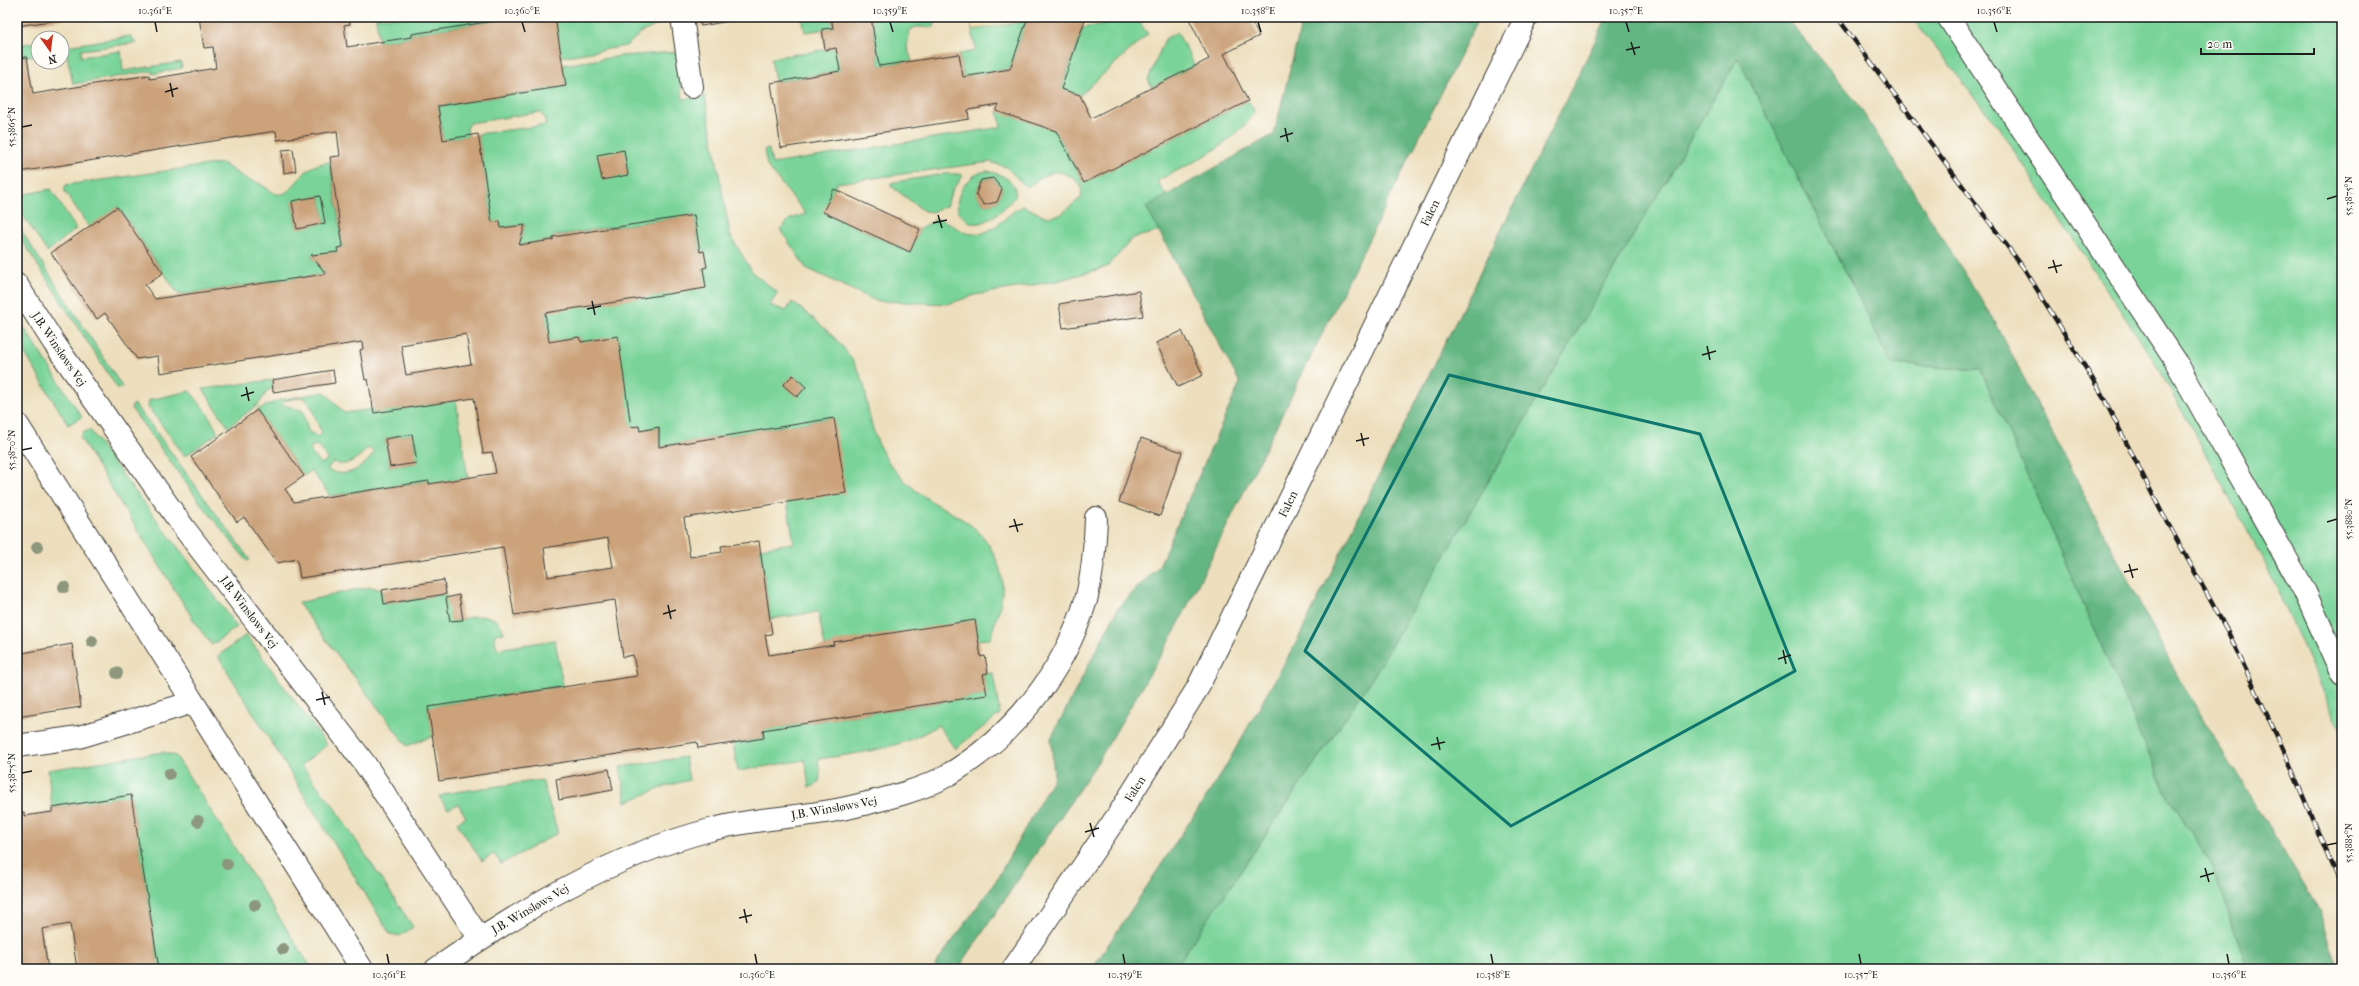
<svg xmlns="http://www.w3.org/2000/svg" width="2359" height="986" font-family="'IM FELL French Canon',serif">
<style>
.green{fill:#7ad49a;stroke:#4b785b;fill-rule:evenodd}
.forest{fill:#63b682;stroke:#40694f}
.sand{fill:#eeda9e;stroke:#857b5d}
.building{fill:#cba27a;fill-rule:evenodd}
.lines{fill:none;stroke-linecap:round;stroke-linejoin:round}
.minor-casing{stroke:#3b3934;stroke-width:24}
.minor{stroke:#fff;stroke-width:22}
.rail-casing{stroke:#1c1c1c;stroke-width:4.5}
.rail{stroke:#fdfcf7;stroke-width:3;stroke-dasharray:9;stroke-linecap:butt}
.tree{fill:#8c977d}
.marked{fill:none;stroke:#0f766e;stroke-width:3;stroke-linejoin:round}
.ticks{fill:none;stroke:#1c1c1c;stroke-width:1.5}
.labels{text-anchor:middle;stroke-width:3;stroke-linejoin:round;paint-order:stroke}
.street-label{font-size:12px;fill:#1c1c1c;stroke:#fdfcf7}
.neatline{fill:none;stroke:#1c1c1c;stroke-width:1.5}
.ticks-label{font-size:10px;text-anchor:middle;fill:#1c1c1c}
</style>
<rect width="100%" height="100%" fill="#fdfcf7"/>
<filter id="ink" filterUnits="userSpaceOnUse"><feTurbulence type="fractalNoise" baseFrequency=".025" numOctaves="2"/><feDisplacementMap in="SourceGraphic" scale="8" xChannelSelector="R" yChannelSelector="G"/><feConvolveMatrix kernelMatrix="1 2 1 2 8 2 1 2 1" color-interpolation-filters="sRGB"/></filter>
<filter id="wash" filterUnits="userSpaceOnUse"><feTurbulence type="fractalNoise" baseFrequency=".012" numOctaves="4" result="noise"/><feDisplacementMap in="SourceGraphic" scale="16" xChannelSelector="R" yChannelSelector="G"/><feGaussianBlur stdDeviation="0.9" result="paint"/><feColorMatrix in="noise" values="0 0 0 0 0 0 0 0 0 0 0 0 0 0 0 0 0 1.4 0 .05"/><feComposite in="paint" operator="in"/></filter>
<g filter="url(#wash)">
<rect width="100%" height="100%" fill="#eddfbd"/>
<path class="green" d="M376,17h142l-106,17v3l-33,5z
M555,17h115l1,2 -29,13 -16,14 -65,11z
M802,17h29l2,11 -28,4z
M871,17h65l-2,10h-18l-6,3 -3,17 5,14 -33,5z
M1026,17h2l-18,52 -47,8 -4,-23 17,-3 -4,-21 54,-9z
M1911,17h431v715l-76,-167 -108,-198 -161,-242z
M1136,18l12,16 -68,61 -19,-6 22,-61z
M1177,32l18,34 -43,21 -4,-7 17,-41z
M131,36l5,7 -55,7v7l40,-6 2,20 58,-9 1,6 -29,6 -1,-3 -79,13 -7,-34h-4v-11l4,-1 1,8z
M38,42v13l-21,3v-13z
M836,48l4,23 -65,11 -4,-24z
M676,52l7,47 22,-3 25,139 23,38 25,20 -8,12 16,6 6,-9c28,21 57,44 70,77 4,10 4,20 6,30 3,17 10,37 19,51 10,15 29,32 44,41 21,13 47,23 59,46 21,36 11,56 0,92l-12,1 -3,-19 -141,22v2l-9,2 -7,-35 -48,7 -10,-71 34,-5 -7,-41 47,-84 -175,29v-20l-19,4 -1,-5 -8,1 -52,-90 -30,5 -4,-29 162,-46 -3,-16 -4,1 -6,-37 -141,21v4l-34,5 6,-20 -24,3 -9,-6 -14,-88 68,-9 -2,-8 -4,-5 -70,11 -3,4 1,9 -25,4 -5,-34 127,-20 -2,-21 58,-9z
M1738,58l154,306 89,6 184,420 47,77 36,102h-1074l196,-287z
M1248,101l7,11c-24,35 -62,50 -98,69l17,25 6,20 -47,12 -26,29 -50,14 -82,14 -27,9 -72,-3 -70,-33 -26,-39 10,-10 16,-5 -39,-48 -3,-16 5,-1 3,15 229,-37 -3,-16 58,20 28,52zM990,162l16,5 18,18 5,1c23,-16 29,-21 52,-1l1,12 -22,18 -13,2 -24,-11c-17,7 -29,30 -51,28 -14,-1 -22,-14 -36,-15l-16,10 -11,23 -85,-40 13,-29z
M330,162l13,85 -5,5 -27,4 15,18 -147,21 -61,-88 -29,20 -25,-37 2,-5 156,-22c8,5 15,11 23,15 5,3 10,3 15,6 13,7 19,18 33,2 14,-15 15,-21 37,-24zM320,196l5,27 -28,5 -5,-26z
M987,171c12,2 32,10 28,26 -9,9 -28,30 -43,26 -5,-1 -9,-6 -13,-10 -7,-17 10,-40 28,-42zM993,178l9,11 -5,13 -13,3 -8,-11 5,-14z
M944,174h17l2,2 -10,13 -7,17 -14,6 -8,-1 -33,-25v-3l4,-1z
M51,189l25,40 -29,23 -30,-46v-10z
M17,224l97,150 8,13 -4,2 -101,-156z
M17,317l65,100 -14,8 -51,-85z
M272,380l1,8 -5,2 -9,14 -31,23 -25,-38z
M190,391l18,23 10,19 -33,23 -37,-49 1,-7z
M325,392l19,21 29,-4 1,4 82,-13 12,78 -39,6v-3l-99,15 -19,-26 -7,6 -47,-66 22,-10zM302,397c14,8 11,23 20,35l-4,5 -10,-6 -5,-20 -22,-7 3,-3zM412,434l5,29 -27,4 -5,-28zM318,445l10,14 -7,5 -9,-10 -2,-7zM368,448l6,4c-9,17 -31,28 -47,17l6,-7c14,7 26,-5 35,-14z
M134,404l17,21 99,135 -3,1 -48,-60 -68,-93z
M90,430c47,67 100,130 147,197l-25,18 -14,-18 -113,-181 -5,-9 4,-5z
M372,587l10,3 2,14 62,-10 5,27c20,-3 45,-14 53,12l-10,1 3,15 58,-9 8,46 -135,21 5,29 -26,10 -109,-143 55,-13z
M246,635l81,110 -26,20 31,39 81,123 -13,9 -10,-2 -172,-278z
M993,673l7,41 -45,35 -17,-24c-36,24 -78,28 -120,34 1,10 7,28 -9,28l-4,-27 -67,11 -5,-28 31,-5 -1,-8 223,-35 -3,-21z
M163,752l13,4 136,213h-153l-28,-173 -79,12 -4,-38z
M685,757l4,23 -25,7 -38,15 -6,-35z
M542,780l16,53 -57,31 -7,-10 -12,7 -25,-38 9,-6 -8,-13 -10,5 -9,-12 9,-4z"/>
<path class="forest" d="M1303,17h176l-305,616 -75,127 -141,209h-22l-1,-4 60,-83 59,-105 -3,-39 67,-130 41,-42 81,-183 -94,-176 128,-73z
M1607,17h178l69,81 139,220 185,359 141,233 20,59h-91l-36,-102 -47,-77 -184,-420 -89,-6 -154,-306 -368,624 -196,287h-82l128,-193 76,-133z"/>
<path class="sand" d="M970,17h56l1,4 -55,9z"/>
<g id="blocks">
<path class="building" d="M17,17h47v2l-47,7z
M199,17h150l1,7 -6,1 3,22 65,-10v-3l106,-17h37l11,69 -128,20 5,34 35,-6 14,88 8,-1 1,7 24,-3 -6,20 34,-5v-3l141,-22 6,37 4,-1 3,16 -4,1 3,20 -161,25 4,29 30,-5 2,5 37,-6 13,91 8,-1 1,5 19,-4v20l175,-29 12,75 -162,25 6,39 32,-5 -1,-6 38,-5 13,93 -7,1 4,20 65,-10 -1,-3 142,-22 6,37 4,-1 3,17 -5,1 4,21 -224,35 1,8 -31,5 -35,5 -1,-6 -258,39 -11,-74 209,-31 -4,-21 -10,2 -8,-57 -101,15 -11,-68 -203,31 -3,-19 -20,4 -33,-46 -7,5 -46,-65 66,-47 47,66 -19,13 9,13 135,-21v3l67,-11 -4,-21 -9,1 -9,-55 -100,15 -6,-34 -3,1 -5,-30 3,-1 -1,-7 -202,31 -2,-17 -21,3 -32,-46 -8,6 -46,-66 66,-46 46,66 -18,12 10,14 171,-25 -15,-19 27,-3 -1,-4 6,-1 -13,-90 10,-1 -3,-25 -60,9 -1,-9 -257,41 -2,-14v-100l10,-1 6,37 116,-19 1,4 66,-11 -3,-21 -9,1zM466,334l5,30 -65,11 -5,-30zM608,538l5,29 -65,10 -4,-29z
M699,17h48v1l-46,8z
M831,17h40l8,49 80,-12 4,23 47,-8 18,-52h58l-25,72 19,6 11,23 118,-59 -21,-42h61l10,19 -35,18 24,47 -164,82 -28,-52 -60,-20 3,-6 -31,5 1,9 -188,29 -10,-65 69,-12 -4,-23 -11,2 -3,-21 11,-1z
M293,149l3,22 -12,2 -2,-23z
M624,150l4,25 -26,5 -5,-25z
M993,178l9,11 -5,13 -13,3 -8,-11 5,-14z
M834,189l86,40 -10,23 -87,-40z
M320,196l5,27 -28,6 -5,-28z
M1139,291l4,25 -80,12 -4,-24z
M1182,331l21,44 -25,12 -22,-44z
M333,370l2,13 -62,9 -1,-12z
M793,375l13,12 -9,10 -14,-12z
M412,434l5,29 -27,4 -5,-28z
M1141,438l41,14 -22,64 -41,-14z
M444,580l2,14 -62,10 -2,-14z
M459,595l4,25 -13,1 -4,-23z
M72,644l9,63 -64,10v-63z
M609,769l4,21 -54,10 -3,-21z
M131,795l28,174h-82l-7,-45 -28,5 6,40h-31v-156l7,-1v4l28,-4v-4z"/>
</g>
</g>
<g filter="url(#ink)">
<use href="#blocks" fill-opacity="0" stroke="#3b3934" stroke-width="1"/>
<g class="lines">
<g class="minor-casing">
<path id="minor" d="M682,17l10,70
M1948,17l227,343 129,230 38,84
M17,285l37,58 130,185 181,236 115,175
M17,424l345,545
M17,746l62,-9 114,-35
M436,969c84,-58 174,-113 274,-139 46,-13 95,-12 141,-23 29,-7 70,-16 95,-31 66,-38 118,-103 140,-176 7,-27 9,-55 10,-82
M1013,969l107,-157 77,-123 329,-672"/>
</g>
<use href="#minor" class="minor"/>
<g class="rail-casing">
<path id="rail" d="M1837,17l188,253 75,121 61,120 67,121 57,121 57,137"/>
</g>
<use href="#rail" class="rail"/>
</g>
<g class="tree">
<circle cx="37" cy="547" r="6"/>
<circle cx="64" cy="587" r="6"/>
<circle cx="92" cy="641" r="6"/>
<circle cx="117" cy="673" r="6"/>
<circle cx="169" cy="774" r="6"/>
<circle cx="198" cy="821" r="6"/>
<circle cx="227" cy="864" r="6"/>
<circle cx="255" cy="905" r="6"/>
<circle cx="283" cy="949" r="6"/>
</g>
</g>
<path class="marked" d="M1449,375l251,59 95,237 -284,155 -206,-175z"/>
<path class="ticks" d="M155,22l2,10M522,22l3,10M890,22l3,10M1258,22l3,10M1626,22l3,10M1994,22l3,10M1631,42l4,13M1626,50l14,-3M170,83l3,14M165,92l13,-4M22,127l10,-2M1285,128l3,14M1280,137l13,-4M2327,199l10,-3M938,215l4,13M933,223l14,-3M2053,260l4,13M2048,268l14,-3M592,301l3,14M587,309l14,-3M1707,346l3,14M1702,355l14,-4M246,387l3,14M241,396l13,-4M1361,433l3,13M1356,441l13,-3M22,450l10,-2M1014,519l4,13M2327,522l10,-3M1009,527l14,-3M2129,564l4,14M2124,572l14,-3M668,605l3,14M663,614l13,-4M1783,650l3,14M1778,659l13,-4M322,692l3,13M316,700l14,-3M1437,737l3,13M1431,745l14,-3M22,773l10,-2M1090,823l4,14M1085,832l14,-4M2327,845l10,-2M2205,868l4,14M2200,877l14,-4M744,909l3,14M739,918l13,-3M387,954l2,10M755,954l2,10M1123,954l2,10M1491,954l2,10M1859,954l2,10M2227,954l2,10"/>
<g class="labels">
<g class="street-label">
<text transform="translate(1430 213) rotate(-64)" y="4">Falen</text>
<text transform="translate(59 349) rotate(56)" y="4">J.B. Winsløws Vej</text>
<text transform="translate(1288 504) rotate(-64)" y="4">Falen</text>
<text transform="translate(249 612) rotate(53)" y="4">J.B. Winsløws Vej</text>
<text transform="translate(1135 789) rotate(-58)" y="4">Falen</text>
<text transform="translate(834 808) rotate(-10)" y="4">J.B. Winsløws Vej</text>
<text transform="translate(530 909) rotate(-30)" y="4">J.B. Winsløws Vej</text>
</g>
</g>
<rect width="2359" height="986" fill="none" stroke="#fdfcf7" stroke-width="44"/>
<g transform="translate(50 50) rotate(166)"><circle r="19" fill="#fdfcf7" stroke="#a3a29f"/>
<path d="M0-3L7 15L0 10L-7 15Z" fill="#c8321e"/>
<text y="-6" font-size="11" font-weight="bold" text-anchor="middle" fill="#1c1c1c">N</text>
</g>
<path d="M2201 48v6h113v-6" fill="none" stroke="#1c1c1c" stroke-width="2"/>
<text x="2207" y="48" font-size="12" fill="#1c1c1c" stroke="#fdfcf7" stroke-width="3" paint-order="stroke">20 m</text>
<rect x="22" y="22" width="2315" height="942" class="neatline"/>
<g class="ticks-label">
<text x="155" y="14">10.361°E</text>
<text x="522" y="14">10.360°E</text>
<text x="890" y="14">10.359°E</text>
<text x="1258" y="14">10.358°E</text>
<text x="1626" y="14">10.357°E</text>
<text x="1994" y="14">10.356°E</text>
<text transform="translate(11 127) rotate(-90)" y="4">55.3865°N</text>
<text transform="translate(2348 196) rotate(-90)" y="4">55.3875°N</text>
<text transform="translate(11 450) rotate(-90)" y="4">55.3870°N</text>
<text transform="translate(2348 519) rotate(-90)" y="4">55.3880°N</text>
<text transform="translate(11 773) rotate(-90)" y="4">55.3875°N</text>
<text transform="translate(2348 843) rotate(-90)" y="4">55.3885°N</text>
<text x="389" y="978">10.361°E</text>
<text x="757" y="978">10.360°E</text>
<text x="1125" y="978">10.359°E</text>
<text x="1493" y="978">10.358°E</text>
<text x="1861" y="978">10.357°E</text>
<text x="2229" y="978">10.356°E</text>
</g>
</svg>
